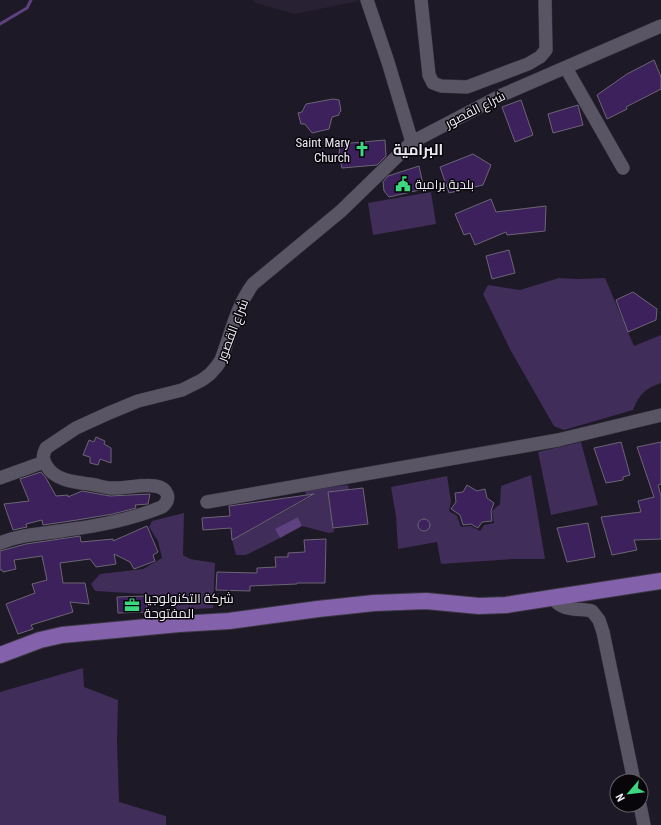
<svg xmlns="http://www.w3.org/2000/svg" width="661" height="825" font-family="'Roboto Condensed',Cairo,sans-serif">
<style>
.built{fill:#282033}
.green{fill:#412d59}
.water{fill:#5e4280}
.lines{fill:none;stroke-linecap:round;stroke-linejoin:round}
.stream{stroke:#5e4280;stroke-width:3}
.building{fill:#3d215c;stroke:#6b6574}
.minor-casing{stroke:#3a3741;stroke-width:14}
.major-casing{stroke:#3a3741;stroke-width:18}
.minor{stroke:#5a5564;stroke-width:13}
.major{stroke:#8361ab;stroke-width:16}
.labels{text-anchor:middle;stroke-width:3;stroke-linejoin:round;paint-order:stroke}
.street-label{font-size:13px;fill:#ebe8f1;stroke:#08060b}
.poi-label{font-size:13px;fill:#ebe8f1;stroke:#08060b;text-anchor:start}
.quarter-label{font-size:15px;font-weight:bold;fill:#ebe8f1;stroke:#08060b}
</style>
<rect width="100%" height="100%" fill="#1e1926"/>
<path class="built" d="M253,0h106v1l-64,13 -40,-11z"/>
<path class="green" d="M431,192l5,32 -63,11 -5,-32z
M559,278l18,1 28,-1 29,68 27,-11v48c-16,6 -21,10 -28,27l-69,20 -10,-4 -43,-75 -28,-57 5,-9 32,5z
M581,442l17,63 -47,10 -13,-63z
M531,475l14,84h-32l-72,5 -4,-22 -39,7 -2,-33 -5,-29 56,-11 4,25 -2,10 8,5 4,11 10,-1 9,5 4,-6 10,-2 -2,-12 8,-7 1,-18z
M348,485l1,5 -21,3 6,39 -5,1 -27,-7 -4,-9 -22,12 4,9 -34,17h-10l-4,-15 82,-45 -8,1 -1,-6z
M184,513l-1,42 7,4 25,4 -2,45 -39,2 -11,-13 -18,-3 -50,-3 -4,-7 9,-10 43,-5 19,-11 -4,-17 -9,-14 3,-6z
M83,668l1,19 34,13 -1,42 2,60 47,14v9h-166v-133z"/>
<path class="water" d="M298,517l4,9 -22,12 -5,-9z"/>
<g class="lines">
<path class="stream" d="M0,24l27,-16 4,-8"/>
</g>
<path class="building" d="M654,60l7,17v12l-35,18 1,2 -20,10 -10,-24 30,-21z
M333,99l6,1 2,11 -2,2v2l-7,2 -3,12 -17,4 -7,-9h-4l-3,-11 4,-1 4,-8z
M521,100l12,35 -18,7 -13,-35z
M578,105l5,20 -30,8 -5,-19z
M385,140l1,16 -9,9 -35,3 -3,-13 1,-11z
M473,154l18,11 -8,20 -34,8 -9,-26z
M419,166l5,23 -35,8 -5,-6 -1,-9 5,-6z
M491,199l5,13 50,-6 -1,25 -38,4 -1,-3 -31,13 -5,-12 -6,2 -9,-21z
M509,250l6,23 -23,6 -6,-23z
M633,292l24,17 -1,11 -28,12 -12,-32z
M96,437l9,4 -1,3 7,4v15l-11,-4 -2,6 -8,-2v-6l-7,-2 6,-15 5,2z
M621,442l9,33 -7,2v3l-17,3 -12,-35z
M661,442v42l-3,1 3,11v43l-27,1 3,10 -25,5 -11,-38 40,-5 -3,-11 16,-4 -17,-50z
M41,472l5,6 10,18 12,-1v2l14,-6 28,5 40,-2 -2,10 -13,1 1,3 -23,6 -36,6 -34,5 -1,-5 -16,4 1,3 -14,3 -9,-26 25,-3 -9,-22z
M467,485l10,6 8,-2 2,9 7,5 -3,8 1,10 -10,1 -4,6 -7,-4 -8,1 -3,-10 -9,-6 5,-7 -1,-9 8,-1z
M363,488l5,36 -35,4 -5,-36z
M314,494l-82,46 -1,-12 -28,2 -1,-12 28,-2 -1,-10z
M418 525a6 6 0 1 1 12 0a6 6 0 1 1-12 0Z
M588,523l7,34 -28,5 -10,-34z
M147,526l11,26 -5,3 2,6 -21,8 -4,-7 -16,-8 2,10 -20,3 -6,-8 -30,4 3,20h22l4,21 -19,-2 3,10 -42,13 2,4 -15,5 -12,-30 29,-11 -3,-9 15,-4 -5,-24 -28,4 2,9 -13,3 -1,-2h-2v-19l26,-7 54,-8 1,6 32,-3v2z
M326,539l-1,44h-28v1l-47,2v5l-34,-1 1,-18 40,1v-5l19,-1 -1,-10h13v-4l17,-1 -1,-12z
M147,596v16l-29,1 -1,-16z"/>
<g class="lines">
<g class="minor-casing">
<path id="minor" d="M367,0l21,62 24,80
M421,0l8,75 4,8 8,3 26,1 61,-23 12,-7 6,-7 -1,-50
M566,68l57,100
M0,478l44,-16
M207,502l351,-62 103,-25
M0,543c21,-9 44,-9 66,-13 33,-4 66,-11 96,-23 10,-8 6,-19 -7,-21 -15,-2 -30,3 -45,2 -7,-1 -14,-3 -21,-4 -16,-2 -35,-4 -43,-19 -4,-7 -3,-10 0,-17l30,-20 33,-15 29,-12 44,-11 20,-10 8,-6 7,-8 4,-6c10,-26 15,-53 32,-76l88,-73 71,-69 90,-47 159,-69
M553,598c9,14 25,10 39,13l7,9 4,12 31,149
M640,805l4,20"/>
</g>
<g class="major-casing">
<path id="major" d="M0,655l40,-15 22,-5 117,-11 50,-3 89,-12 56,-6 52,-2 53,5 27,-1 155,-24"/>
</g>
<use href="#minor" class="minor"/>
<use href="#major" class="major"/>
</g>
<defs>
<g id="church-bare" transform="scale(1.2)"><path d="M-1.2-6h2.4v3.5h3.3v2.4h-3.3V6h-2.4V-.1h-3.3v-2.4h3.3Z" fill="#3cd77e" stroke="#08060b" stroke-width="2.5" paint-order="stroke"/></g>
<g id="civic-bare" transform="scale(1.2)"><path d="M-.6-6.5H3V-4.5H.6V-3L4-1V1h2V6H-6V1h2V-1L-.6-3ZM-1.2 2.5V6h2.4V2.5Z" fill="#3cd77e" stroke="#08060b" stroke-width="2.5" paint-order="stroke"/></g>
<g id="office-bare" transform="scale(1.2)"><path d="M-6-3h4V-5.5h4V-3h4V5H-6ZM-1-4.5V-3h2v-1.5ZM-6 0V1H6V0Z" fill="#3cd77e" stroke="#08060b" stroke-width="2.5" paint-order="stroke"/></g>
</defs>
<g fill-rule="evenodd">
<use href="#church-bare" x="362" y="149"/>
<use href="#civic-bare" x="403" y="184"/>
<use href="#office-bare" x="132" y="605"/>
</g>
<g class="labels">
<g class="street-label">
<text transform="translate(475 109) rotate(-27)" y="5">شراع القصور</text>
<text transform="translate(232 330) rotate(-69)" y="5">شراع القصور</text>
</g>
<g class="poi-label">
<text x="350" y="147" text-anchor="end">Saint Mary<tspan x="350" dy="15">Church</tspan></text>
<text x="415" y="189">بلدية برامية</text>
<text x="144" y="603">شركة التكنولوجيا<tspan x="144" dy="15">المفتوحة</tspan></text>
</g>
<g class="quarter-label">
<text x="418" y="155">البرامية</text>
</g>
</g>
<g transform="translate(629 793) rotate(242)"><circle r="19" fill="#08060b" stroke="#636067"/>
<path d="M0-3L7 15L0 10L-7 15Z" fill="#3cd77e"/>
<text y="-6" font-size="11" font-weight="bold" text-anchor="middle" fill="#ebe8f1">N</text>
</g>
</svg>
